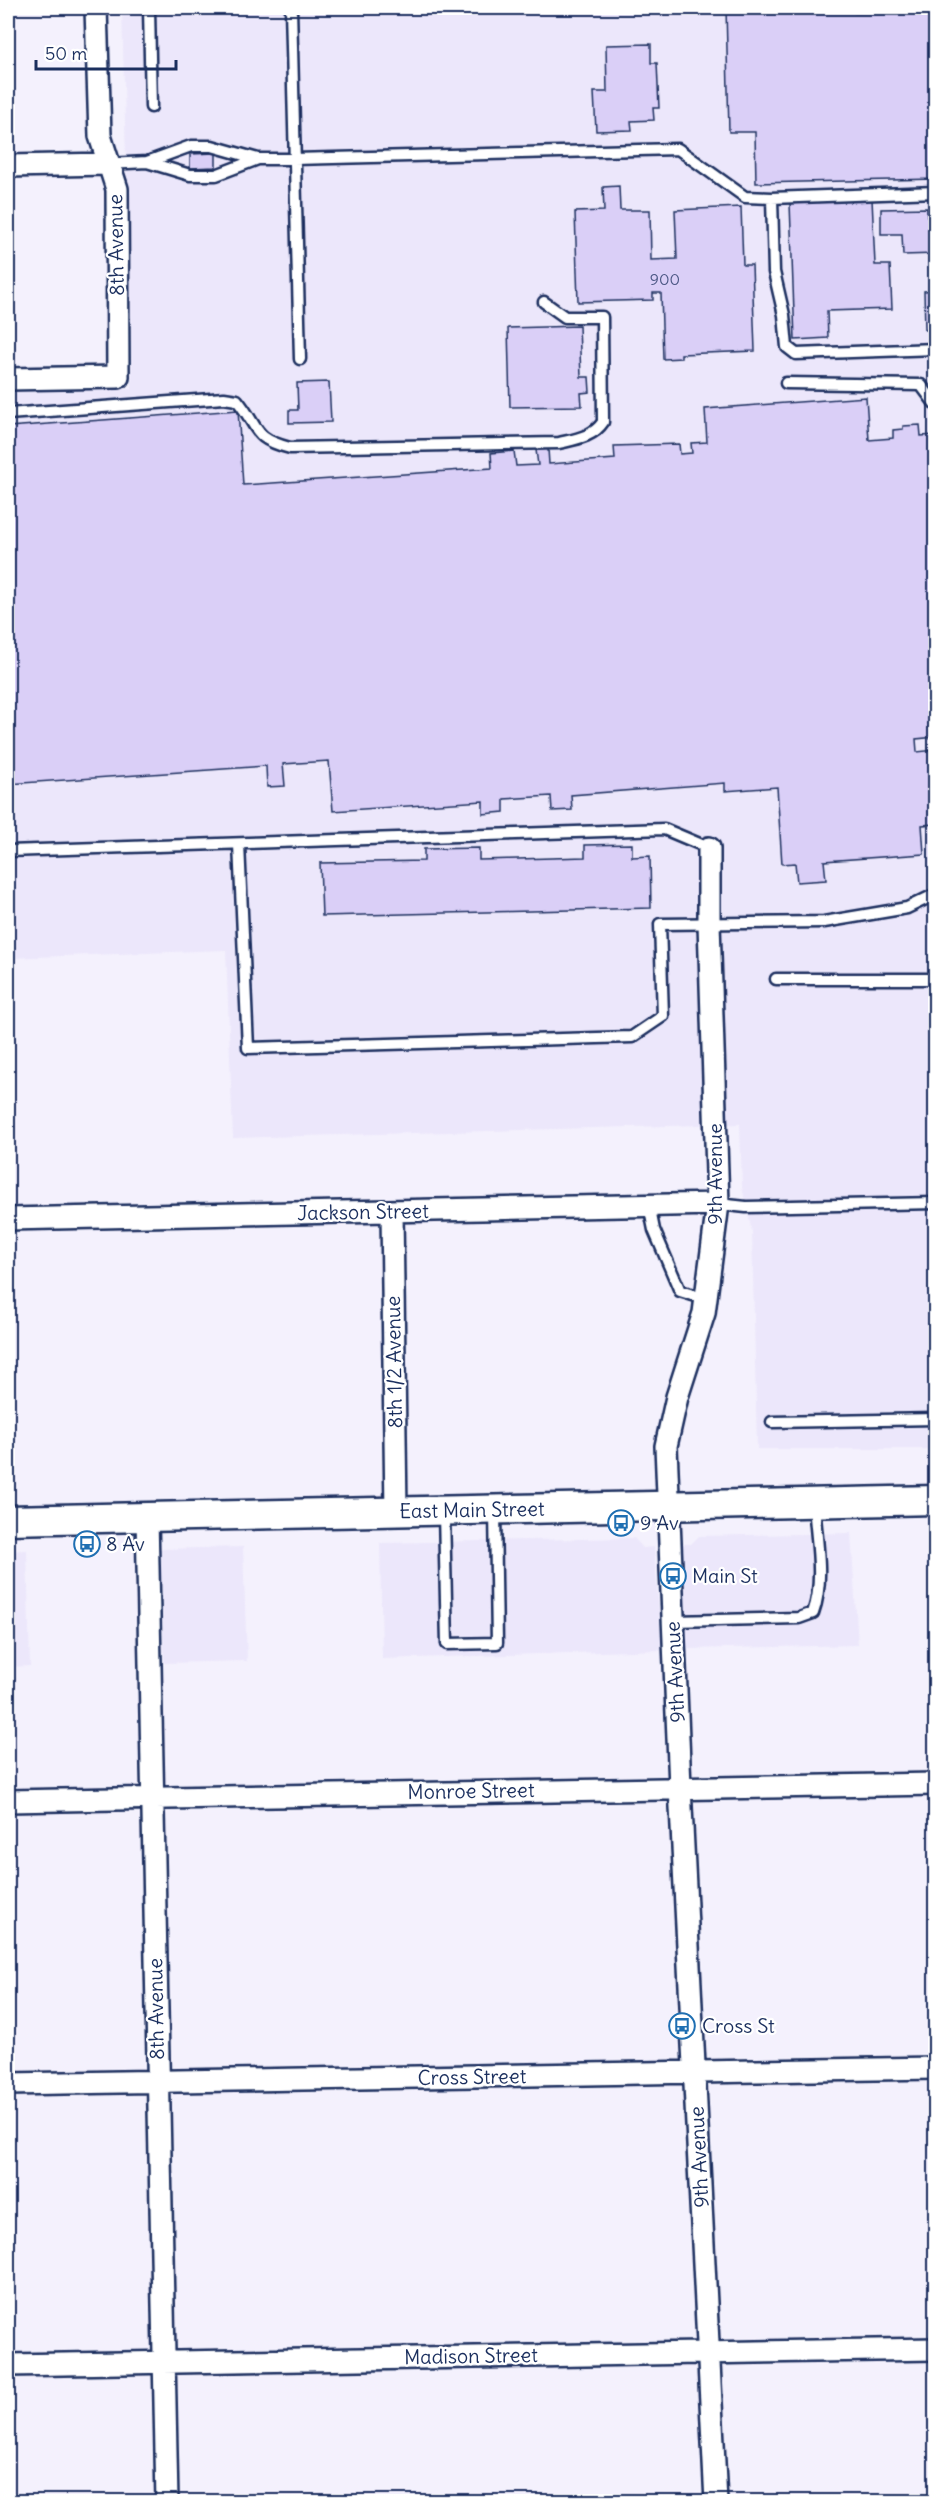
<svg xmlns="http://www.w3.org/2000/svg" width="943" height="2509" font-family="Delius,sans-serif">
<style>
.built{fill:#ece7fb}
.building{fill:#dacff7;stroke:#1b2f5e;stroke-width:1.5}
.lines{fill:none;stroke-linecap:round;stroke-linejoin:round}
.service-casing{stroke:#1b2f5e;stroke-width:15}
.minor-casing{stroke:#1b2f5e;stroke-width:26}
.secondary-casing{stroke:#1b2f5e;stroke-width:33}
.service{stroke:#fff;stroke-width:10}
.minor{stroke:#fff;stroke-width:21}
.secondary{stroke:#fff;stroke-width:28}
.labels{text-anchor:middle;stroke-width:4.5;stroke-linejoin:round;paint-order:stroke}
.number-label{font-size:16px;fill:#4b5784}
.street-label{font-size:20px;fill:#1b2f5e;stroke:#fff}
.poi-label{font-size:20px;fill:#1b2f5e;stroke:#fff;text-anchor:start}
</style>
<rect width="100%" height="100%" fill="#f4f1fd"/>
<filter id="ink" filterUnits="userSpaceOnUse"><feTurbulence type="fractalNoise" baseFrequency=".0167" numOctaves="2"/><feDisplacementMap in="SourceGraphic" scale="12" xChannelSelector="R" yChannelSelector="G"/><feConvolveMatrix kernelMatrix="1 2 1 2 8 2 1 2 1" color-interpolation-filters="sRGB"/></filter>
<g filter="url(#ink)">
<path class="built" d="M122,8h813v1441h-178l-5,-217 -10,-45 -2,-63 -507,14 -7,-188 -218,8v-567l124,-2z
M851,1533l7,112 -171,4 -5,-105h9l8,-8z
M634,1538l9,10 11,-1 8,103 -280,9 -2,-116z
M243,1547l4,114 -83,2 -4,-114z
M27,1550l3,116 -22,1v-116z"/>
<path class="building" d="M726,8h129v5l81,-2v168l-180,4 -1,-51h-26z
M651,44v19h6l2,45h-6l1,12 -23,1 1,9 -36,1 -2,-39h13l-1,-47z
M216,153v14l-26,1v-14z
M619,186l1,24h30l1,50 26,-1 -2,-49 66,-3 2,58h9l3,86 -74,3v4l-18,1 -2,-66h-8v7l-75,2 -3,-90 29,-1 -1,-24z
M872,199l3,66h15l2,44 -65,2 1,27 -33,2 -5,-137z
M927,208v9h9v37l-33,1 -1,-21h-21v-25z
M936,290v40h-11l-1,-39z
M579,326l2,51h8l1,15 -9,1 1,13 -72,1 -2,-79z
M329,382l2,40 -42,1v-13h9l-1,-27z
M866,397l3,43 24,-2v-8l10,-1v-3l17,-1 1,11 15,-1v302l-20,2 1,13 19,-2v74l-14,1 2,29 -100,7 2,19 -29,2 -2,-19 -13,1 -5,-77 -52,4v-8l-154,12 1,15 -20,1 -1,-15 -47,3v13l-21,2v-13l-150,10 -4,-50 -46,3 2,22 -18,1 -1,-21 -258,18v-357l230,-17 5,75 249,-17 -1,-15 23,-2 2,15 22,-1 -2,-15 12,-1 1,15 66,-5 -1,-13 65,-2 1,10 12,-1 -1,-10 16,-1 -2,-33z
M632,844v13l18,-1 1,52 -329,8 -2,-53 104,-2v-12l55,-1v12l106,-3v-12z"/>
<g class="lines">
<g class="service-casing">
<path id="service" d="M149,8l2,99
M291,8l9,351
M147,162l43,13h26l42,-16
M108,164l39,-2 44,-16h21l46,13h36l384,-10 67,48 27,1 2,74 10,43 3,32 9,7 140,-5
M771,198l165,-6
M786,383l135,2 15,20
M8,414l216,-16 13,2c23,28 14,38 53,48l269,-5c17,-4 34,-6 44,-21l-1,-105h-37l-21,-15
M239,844l9,204 384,-11 31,-21 -3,-92 164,-2 83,-14 29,-14
M8,851l656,-22 45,19
M776,979h160
M718,1204l28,3 190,-4
M649,1205l5,25 26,61 26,8
M772,1422l164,-3
M444,1513l3,131 50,-1 -2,-133
M673,1621l126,-3 14,-5c12,-33 3,-75 1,-109"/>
</g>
<g class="minor-casing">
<path id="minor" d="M8,166l100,-2
M8,379l110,-2 -1,-188 -17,-53 -4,-128
M709,848v75l9,281 -14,109 -27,84 -11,49 14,341 36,715
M392,1212l4,300
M8,1219l710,-15
M147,1517l20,985
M8,1801l928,-17
M8,2084l928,-16
M8,2365l928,-16"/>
</g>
<g class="secondary-casing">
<path id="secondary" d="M8,1520l928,-20"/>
</g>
<use href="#service" class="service"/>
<use href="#minor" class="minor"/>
<use href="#secondary" class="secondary"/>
</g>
</g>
<defs>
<g id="bus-ring" transform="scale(1.35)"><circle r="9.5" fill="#fff" stroke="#1f6fb2" stroke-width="1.5"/><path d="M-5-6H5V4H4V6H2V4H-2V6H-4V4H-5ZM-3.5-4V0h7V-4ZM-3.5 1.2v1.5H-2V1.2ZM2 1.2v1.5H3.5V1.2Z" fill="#1f6fb2"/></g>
</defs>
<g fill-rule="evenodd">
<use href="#bus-ring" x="621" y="1523"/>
<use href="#bus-ring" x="87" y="1544"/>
<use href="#bus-ring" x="673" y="1576"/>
<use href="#bus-ring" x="682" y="2026"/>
</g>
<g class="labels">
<g class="number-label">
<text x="665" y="285">900</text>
</g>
<g class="street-label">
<text transform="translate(116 245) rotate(-91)" y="7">8th Avenue</text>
<text transform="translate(715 1174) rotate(-90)" y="7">9th Avenue</text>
<text transform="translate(363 1212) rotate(-1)" y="7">Jackson Street</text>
<text transform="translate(394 1362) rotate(-91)" y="7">8th 1/2 Avenue</text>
<text transform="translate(472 1510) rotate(-1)" y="7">East Main Street</text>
<text transform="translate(675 1672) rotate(-93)" y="7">9th Avenue</text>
<text transform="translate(471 1791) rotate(-1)" y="7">Monroe Street</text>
<text transform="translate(156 2009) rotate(-91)" y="7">8th Avenue</text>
<text transform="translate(472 2077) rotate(-1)" y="7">Cross Street</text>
<text transform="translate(699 2157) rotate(-93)" y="7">9th Avenue</text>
<text transform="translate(471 2356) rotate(-1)" y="7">Madison Street</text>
</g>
<g class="poi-label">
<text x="640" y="1530">9 Av</text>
<text x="106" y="1551">8 Av</text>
<text x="692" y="1583">Main St</text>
<text x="702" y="2033">Cross St</text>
</g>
</g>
<rect width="943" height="2509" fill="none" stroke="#fff" stroke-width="30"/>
<rect x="15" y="15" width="913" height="2479" fill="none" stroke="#1b2f5e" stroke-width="2" filter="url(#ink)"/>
<path d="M36 60v9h140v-9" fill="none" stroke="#1b2f5e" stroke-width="3"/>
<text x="45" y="60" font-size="18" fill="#1b2f5e" stroke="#ffffff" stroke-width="4.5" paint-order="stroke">50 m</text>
</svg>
